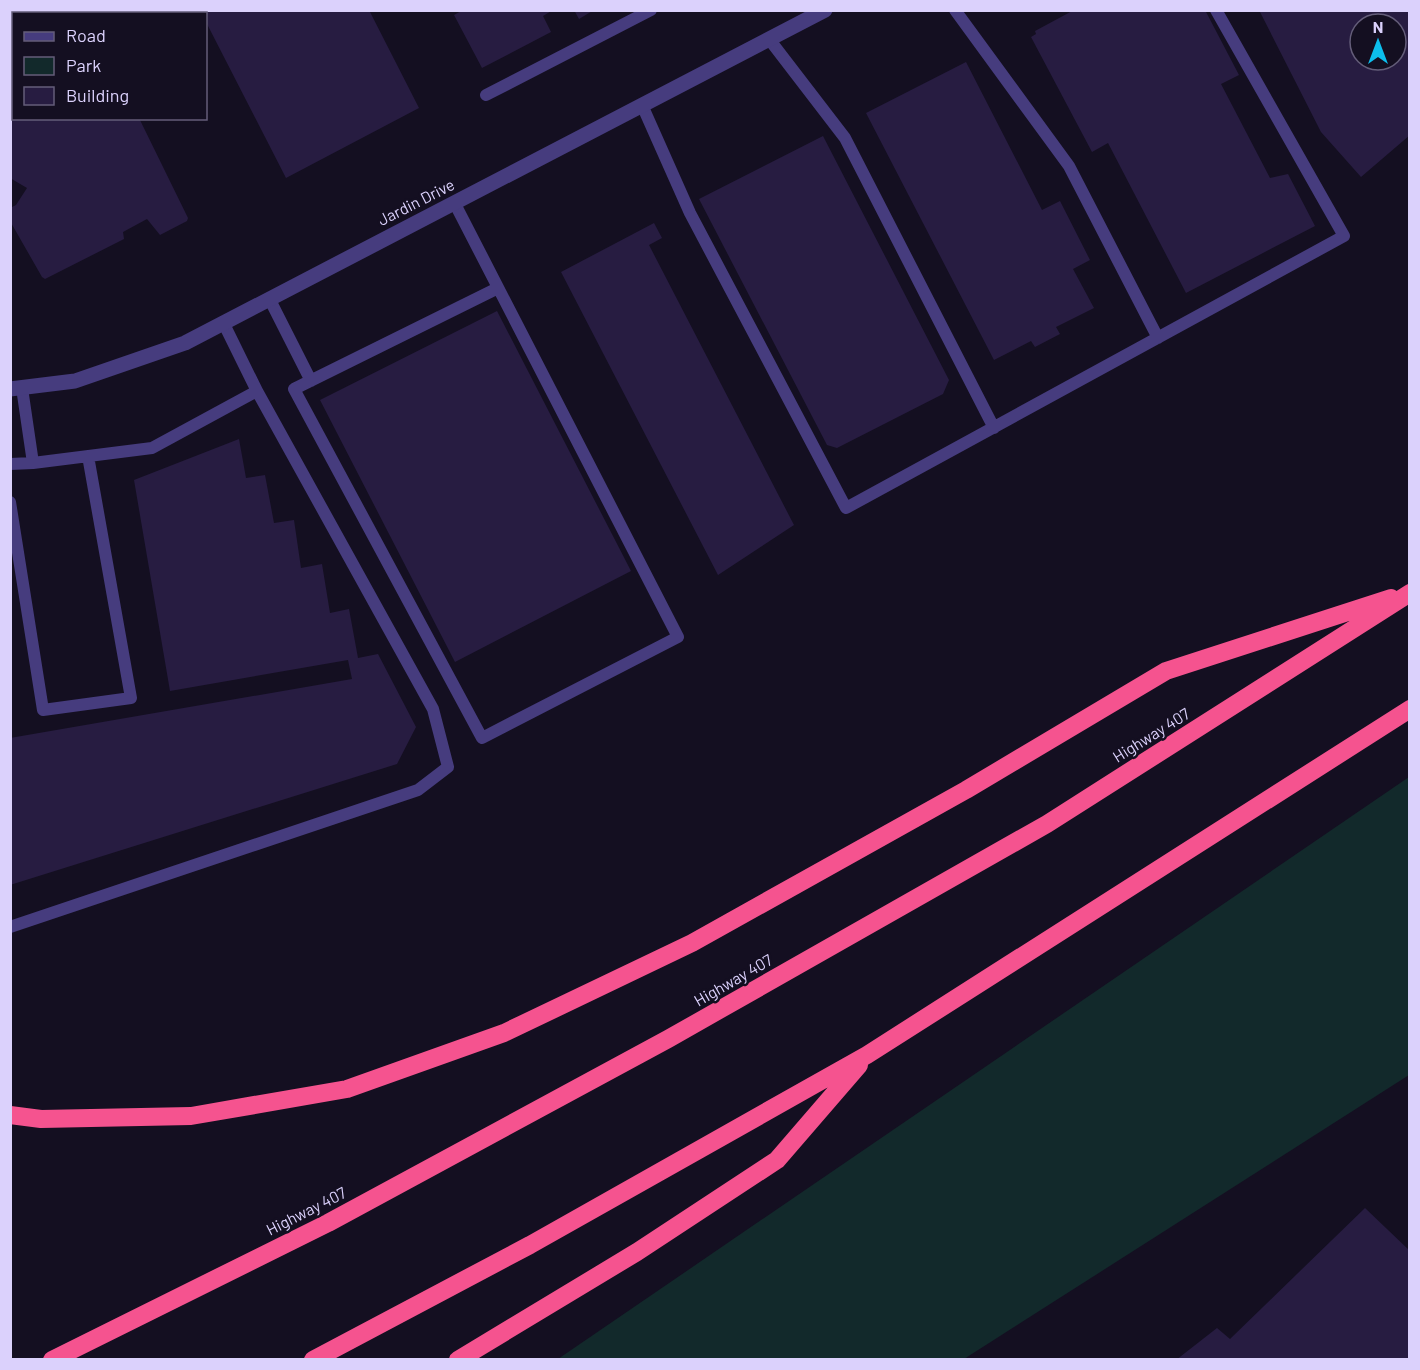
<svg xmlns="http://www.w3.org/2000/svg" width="1420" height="1370" font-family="Barlow,sans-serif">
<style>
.green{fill:#12292b}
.building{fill:#271c41;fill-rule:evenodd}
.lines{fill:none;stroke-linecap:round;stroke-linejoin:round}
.lane{stroke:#463c7e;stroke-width:12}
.street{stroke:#463c7e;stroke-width:15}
.highway{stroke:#f5538f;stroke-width:18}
.labels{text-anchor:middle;stroke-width:5;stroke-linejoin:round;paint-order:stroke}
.street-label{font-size:16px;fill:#dbd1fc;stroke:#140f21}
</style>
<rect width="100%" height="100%" fill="#140f21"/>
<path class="green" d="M1409,777v298l-445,284h-406z"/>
<path class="building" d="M10,10h73l1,4h-70v104h125l49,100 -1,3 -27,14 -13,-16 -24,13 1,7 -79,40 -3,-2 -32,-56v-13l6,-3 11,-17 -17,-10z
M199,10h170l50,98 -133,70 -80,-156v-8z
M463,10h90l-10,6 8,16 -69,36 -28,-53z
M574,10h20l-15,9z
M1074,10h131l34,65 -18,9 49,94 18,-4 27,52 -129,67 -78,-150 -16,9 -61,-115 5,-3 -1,-3z
M1259,10h151v125l-49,42 -40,-45zM1360,24h36v36h-36z
M966,62l76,148 18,-9 30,59 -17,9 21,39 -38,19 4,7 -25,13 -4,-6 -37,19 -128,-247z
M823,136l126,244 -6,14 -106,54 -10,-3 -128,-246z
M654,223l8,15 -13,7 145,280 -76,50 -157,-303z
M497,311l134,260 -176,91 -135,-262z
M239,439l7,39 19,-3 9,48 20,-3 7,48 21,-4 8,49 19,-4 9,49 20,-4 38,73 -19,37 -387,121v-147l342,-59 -4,-19 -178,31 -36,-211z
M1365,1208l45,43v109h-234l41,-32 13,11z"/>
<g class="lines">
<path class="lane" d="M955,10l114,156 89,172
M769,39l76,99 149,290
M486,95l165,-85
M642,105l48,108 156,295 498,-272 -128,-226
M454,202l224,435 -196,101 -188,-349 204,-101
M270,300l41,81
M33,463l119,-15 105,-57 -34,-69
M10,464l23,-1 -11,-75
M10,502l33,208 88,-12 -43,-242
M10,927l408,-137 30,-23 -15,-58 -176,-318"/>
<path class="street" d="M10,389l65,-8 110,-38 640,-333"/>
<path class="highway" d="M10,1115l31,4 150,-3 156,-27 157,-56 188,-90 274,-153 200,-119 225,-73
M52,1360l276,-137 340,-184 379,-215 363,-231
M313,1360l217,-115 337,-190 543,-346
M458,1360l179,-108 140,-92 82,-95"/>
</g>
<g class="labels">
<g class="street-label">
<text transform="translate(416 202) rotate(-27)" y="6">Jardin Drive</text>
<text transform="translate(1151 735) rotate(-32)" y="6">Highway 407</text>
<text transform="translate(733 980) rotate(-30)" y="6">Highway 407</text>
<text transform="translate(306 1211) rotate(-27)" y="6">Highway 407</text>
</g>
</g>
<rect width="1420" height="1370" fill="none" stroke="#dbd1fc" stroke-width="24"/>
<rect x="12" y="12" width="195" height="108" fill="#140f21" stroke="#645d79" stroke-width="1.5"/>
<rect x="24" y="32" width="30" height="9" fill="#463c7e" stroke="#645d79" stroke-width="1.5"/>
<text x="66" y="42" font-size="18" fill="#dbd1fc">Road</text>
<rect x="24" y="57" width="30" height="18" fill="#12292b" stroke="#645d79" stroke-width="1.5"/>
<text x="66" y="72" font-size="18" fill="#dbd1fc">Park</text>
<rect x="24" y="87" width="30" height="18" fill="#271c41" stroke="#645d79" stroke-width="1.5"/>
<text x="66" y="102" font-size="18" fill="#dbd1fc">Building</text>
<g transform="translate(1378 42)"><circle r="28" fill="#140f21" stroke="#645d79" stroke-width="1.5"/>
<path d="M0-4.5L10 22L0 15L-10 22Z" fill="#0dbeed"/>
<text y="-9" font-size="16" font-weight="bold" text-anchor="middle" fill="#dbd1fc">N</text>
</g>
</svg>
